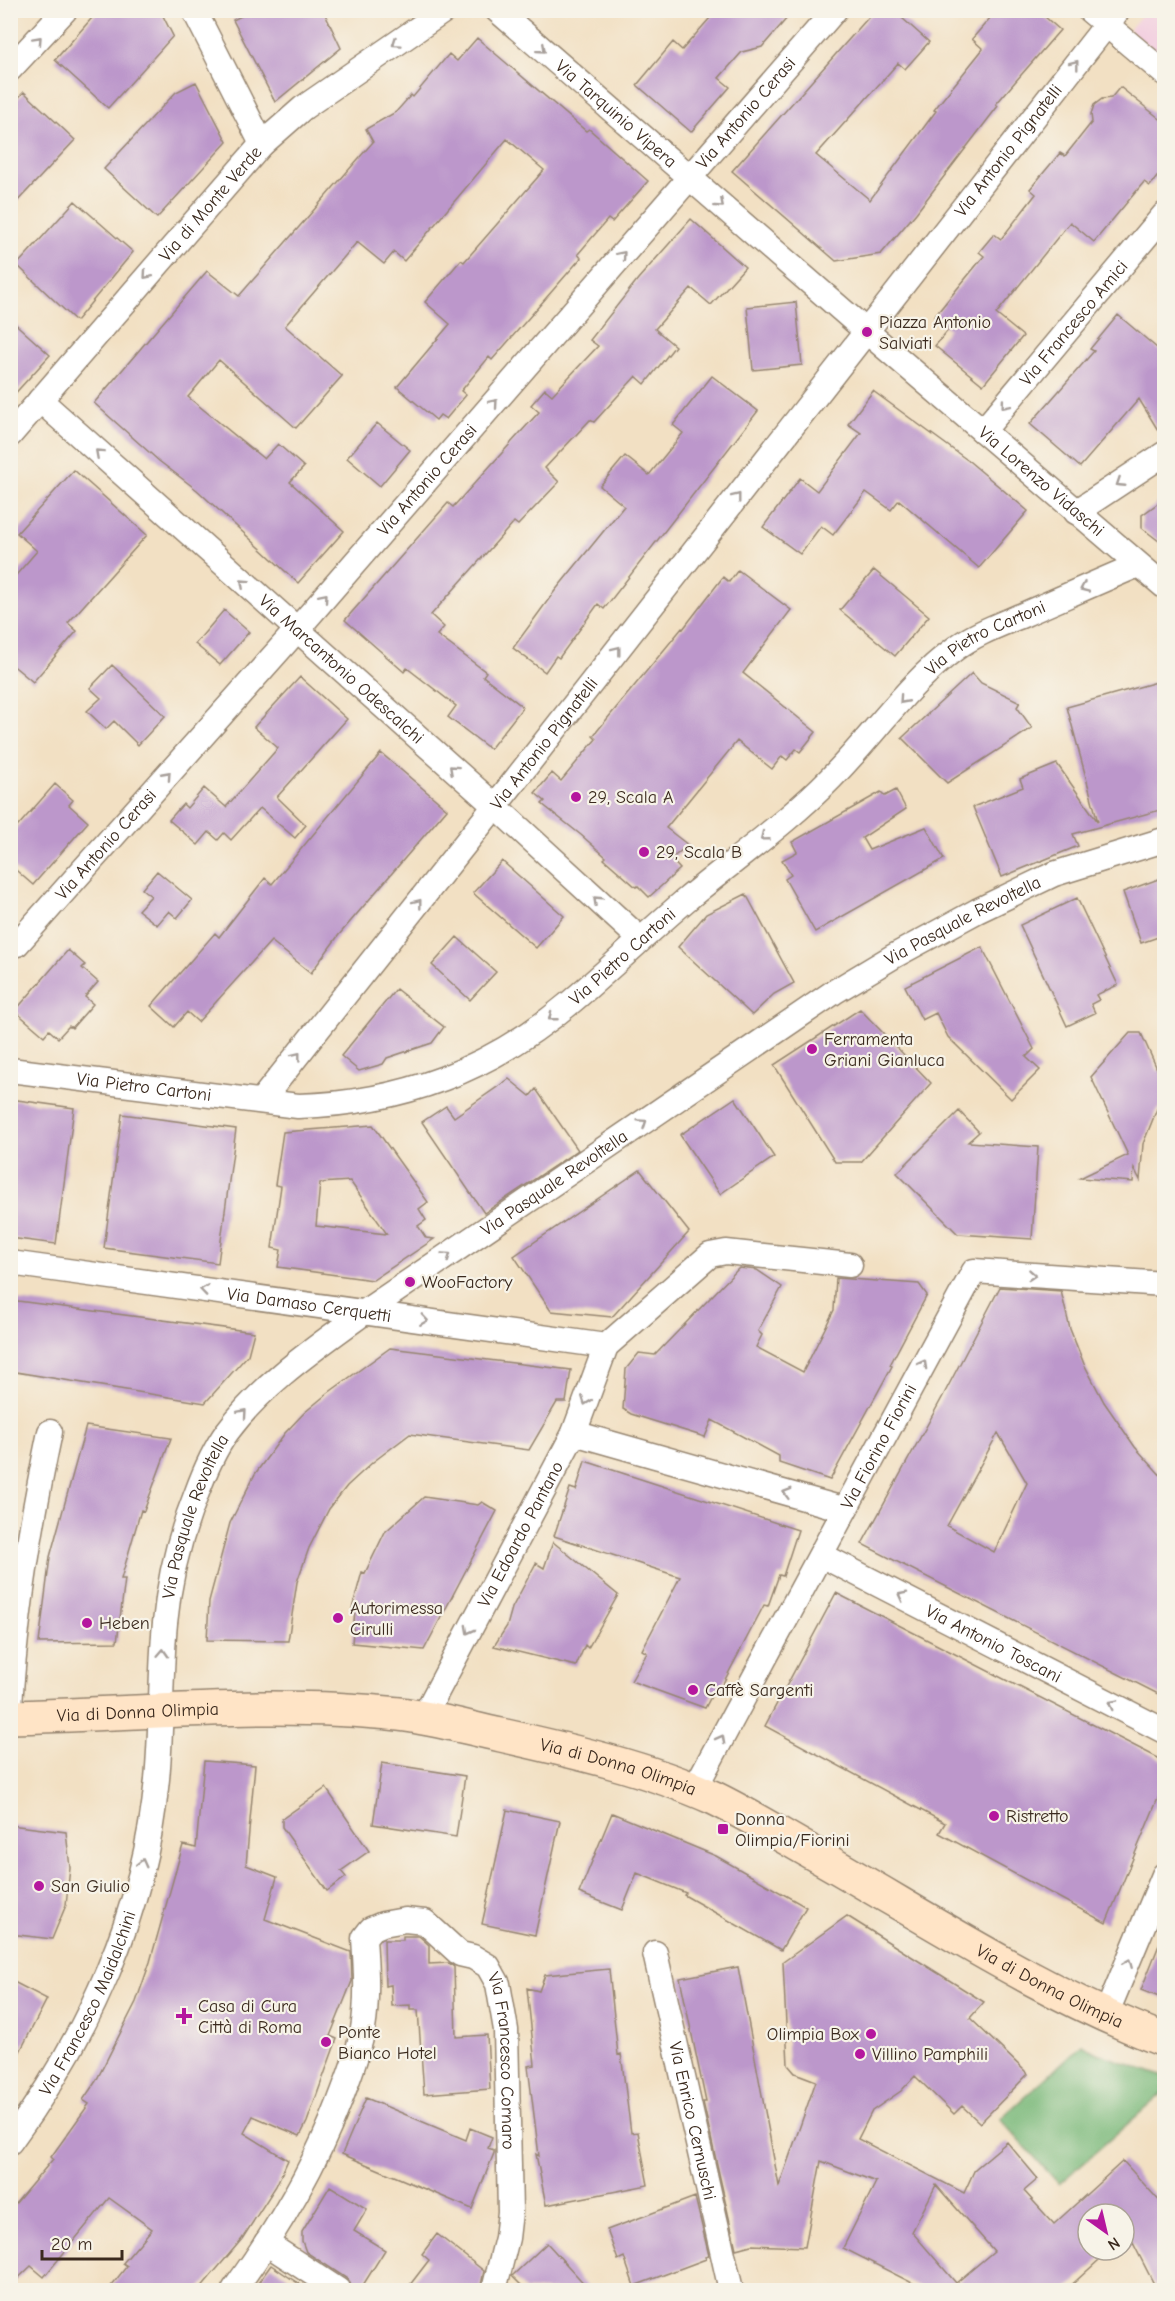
<svg xmlns="http://www.w3.org/2000/svg" width="1175" height="2301" font-family="'Comic Neue',sans-serif">
<style>
.built{fill:#f3cfe0}
.forest{fill:#7ab97a;stroke:#5a724c;stroke-width:1.5}
.building{fill:#bc97cb;fill-rule:evenodd}
.lines{fill:none;stroke-linecap:round;stroke-linejoin:round}
.street-casing{stroke:#968570;stroke-width:27}
.secondary-casing{stroke:#968570;stroke-width:36}
.street{stroke:#fff;stroke-width:24}
.secondary{stroke:#ffe4c6;stroke-width:33}
.oneway{stroke:#a79f9a}
.poi-dot{fill:#b5179e;stroke:#f7f3e8;stroke-width:2}
.labels{text-anchor:middle;stroke-width:4.5;stroke-linejoin:round;paint-order:stroke}
.street-label{font-size:18px;fill:#3b2a1e;stroke:#f7f3e8}
.poi-label{font-size:18px;fill:#3b2a1e;stroke:#f7f3e8;text-anchor:start}
</style>
<rect width="100%" height="100%" fill="#f7f3e8"/>
<filter id="ink" filterUnits="userSpaceOnUse"><feTurbulence type="fractalNoise" baseFrequency=".0167" numOctaves="2"/><feDisplacementMap in="SourceGraphic" scale="12" xChannelSelector="R" yChannelSelector="G"/><feConvolveMatrix kernelMatrix="1 2 1 2 8 2 1 2 1" color-interpolation-filters="sRGB"/></filter>
<filter id="wash" filterUnits="userSpaceOnUse"><feTurbulence type="fractalNoise" baseFrequency=".008" numOctaves="4" result="noise"/><feDisplacementMap in="SourceGraphic" scale="24" xChannelSelector="R" yChannelSelector="G"/><feGaussianBlur stdDeviation="1.35" result="paint"/><feColorMatrix in="noise" values="0 0 0 0 0 0 0 0 0 0 0 0 0 0 0 0 0 1.4 0 .05"/><feComposite in="paint" operator="in"/></filter>
<g filter="url(#wash)">
<rect width="100%" height="100%" fill="#f2e0c3"/>
<path class="built" d="M1145,11h19v48l-35,-29z"/>
<path class="forest" d="M1082,2045l18,9 64,23v15l-105,92 -59,-65z"/>
<g id="blocks">
<path class="building" d="M99,10h61l13,26 -65,72 -53,-48z
M253,10h70l18,38 -66,54 -42,-82z
M717,10h77l-32,37 -20,5 -23,26 11,9 -39,45 -54,-47 36,-43 9,8z
M875,10h18l36,32 -24,27 -7,-6 -82,92 54,45 66,-89 -2,-1 49,-61 -11,-10 25,-29h40l23,20 -64,74 2,2 -82,107 -35,41 -45,7 -104,-90z
M477,38l109,93 3,-2 59,52 -36,41 -4,-3 -30,35 3,4 -89,102 -3,-3 -28,34 5,4 -20,24 -6,-4 -4,5 -39,-33 53,-63 -25,-22 36,-42 3,2 80,-92 -37,-31 -103,122 -10,-9 -10,12 -27,-22 -72,84 57,50 -46,52 -77,-68 -31,37 76,62 14,-15 26,23 -14,15 54,49 -46,52 -101,-93 -38,-29 -65,-58 113,-132 32,25 134,-154 -7,-13 30,-17 15,-17 2,2 36,-43 8,7z
M196,82l31,60 -70,76 -53,-49 72,-77z
M1120,87l44,35v46l-14,18 -6,-4 -50,60 -24,-20 -74,92 27,22 -40,49 -48,-39 14,-17 -15,-12 50,-61 -5,-4 15,-18 7,5 35,-45 -6,-5 30,-36 5,3 27,-34 -1,-8 3,-9 8,-6 9,-1z
M24,92l51,48 -65,69v-103z
M75,201l58,51 -57,69 -59,-56z
M691,219l54,48 -34,38 -20,-17 -36,41 20,17 -30,38 -9,-8 -42,46 -4,-2 -45,48 14,14 -41,43 -4,-3 -83,93 13,12 -7,8 49,37 -3,4 40,31 -33,42 -42,-32 8,-11 -49,-38 -3,4 -59,-52 103,-117 5,4 86,-95 -8,-7 14,-16 7,6 46,-49 -8,-6 48,-61z
M796,302l6,63 -49,5 -6,-63z
M1118,315l46,39v86l-25,-41 -59,68 -50,-43 64,-73 -4,-2z
M10,319l40,36 -40,44z
M712,376l46,35 -154,198 -6,-5 -39,54 -3,-2 -11,16 -32,-24 41,-56 70,-86 -24,-20 25,-30 24,19 34,-42 -10,-8z
M873,391l97,71 58,49 -49,57 -80,-68 -8,10 -25,-18 -33,43 -12,-9 -21,28 -37,-27 37,-49 17,13 44,-58 -13,-9z
M377,423l33,27 -30,36 -33,-28z
M74,470l73,65 -79,88 9,8 -44,51 -23,-19v-81l27,-31 -20,-18z
M1164,499v46l-22,-17v-13z
M738,570l53,40 -48,63 73,59 -16,20 -4,-3 -9,11 -5,-4 -10,13 -35,-28 -71,87 22,17 -17,14 9,10 -31,28 -11,-11 -2,1 -32,-28 2,-2 -25,-22 -39,-31 3,-3 -10,-8 17,-20 9,8 35,-42 -3,-3 89,-108 1,1 40,-52 6,5z
M874,570l55,46 -34,40 -55,-46z
M224,610l25,22 -29,33 -25,-21z
M112,665l53,51 -27,29 -24,-24 -8,8 -19,-18 14,-13 -11,-10z
M972,673l9,10 39,19 -3,5 15,21 -85,55 -45,-45z
M300,677l47,42 -70,78 29,28 -11,13 -35,-30 -29,32 -7,-7 -6,7 -9,-8 -11,13 -29,-25 14,-16 4,4 17,-20 22,19 52,-59 -24,-21z
M1164,680v129l-91,25 5,12 -76,31 -29,-70 50,-20 -3,-8 37,-15 41,58 -31,-115z
M381,753l66,56 -109,127 -27,37 -40,-32 -73,81 -11,-10 -13,15 -23,-21 64,-73 4,4 46,-59 7,6z
M55,784l18,16 -4,5 19,17 -55,63 -23,-20v-30z
M896,790l10,19 -44,29 7,12 57,-23 18,32 -129,73 -30,-53 6,-4 -9,-15 15,-8 -5,-10 89,-50 4,4z
M502,861l62,55 -28,32 -63,-55z
M157,871l35,29 -15,18 -8,-7 -12,14 -19,-15 13,-14 -9,-7z
M1164,877v58l-23,8 -18,-51z
M746,894l48,89 -20,11 -22,21 -74,-68 28,-33z
M1077,898l41,87 -22,10 3,5 -8,4 4,9 -28,13 -47,-101z
M457,937l39,35 -26,28 -38,-35z
M982,947l52,102 -8,8 14,13 -29,29 -63,-62 -12,-24 -14,7 -17,-34z
M68,950l17,15 -3,3 16,14 -13,15 8,7 -21,24 -3,-2 -11,12 -9,-8 -5,6 -29,-25z
M396,989l48,38 -12,16 -45,15 -4,6 -24,7 -18,-15z
M860,1009l71,74 -70,79h-26l-61,-97z
M1130,1033h11l17,38 6,-3v31l-5,11 -2,-1 -14,35 -3,36 -6,-12 -1,14 -53,-4 48,-23 -37,-78z
M509,1079l21,17 6,-7 42,61 -94,63 -62,-91 24,-16 8,11z
M735,1098l39,59 -54,37 -40,-59z
M10,1099l64,9 -18,136 -46,-6z
M959,1111l20,21 -11,10 70,5 -6,92 -74,-5 -61,-61z
M122,1114l114,15 -18,134 -114,-15z
M373,1125l55,77 -9,7 7,11 -8,6 8,12 8,1 -61,41 -95,-13 3,-17 -9,-2 9,-62 -6,-1 8,-53zM350,1181l37,53 -71,-8 4,-43z
M640,1170l49,62 -77,85 -61,-6 -37,-55z
M739,1268l18,2 25,17 -24,44 4,4 -6,12 47,25 31,-62 2,-32 83,6 8,11 -37,70 2,1 -62,114 -51,-17v-7l-67,-36 -7,17 -74,-23 -8,-5 3,-40 13,-16 16,2z
M1000,1287l61,4 9,38 14,35 20,38 31,45 29,32v218l-302,-153 81,-148zM998,1433l29,50 -33,69 -47,-26z
M10,1300l244,32 -6,23 -43,48 -195,-32z
M390,1348l181,22 -5,32h-9l-28,48 -119,-16 -37,28 -26,24 -18,23 -20,39 -12,34 -9,59 -81,-1 2,-39 21,-78 25,-49 30,-41 19,-20 24,-20z
M86,1426l85,12 -27,73 -3,-1 -20,69h4l-8,63 -78,1 11,-86z
M585,1461l213,69 -15,46 -4,-1 -11,31 -4,-1 -45,86 -4,-2 -10,19 -74,-27 16,-28 -5,-3 38,-73 -126,-41 16,-48 6,2z
M424,1497l54,8 4,-3 15,9 -73,139 -72,-7 3,-32 -3,-2 10,-37 3,1 20,-41z
M553,1542l65,53 -30,53 -3,-3 -9,21 -82,-20 13,-20 5,-18 24,-45 8,5z
M836,1593l328,168v23l-58,139 -167,-90 6,-10 -180,-97z
M204,1761l51,4 -9,100 31,12 -12,42 86,33 1,29 -22,55 7,3 -30,83 -7,14 -47,-20 -9,17 44,27 -12,26 -34,53 -43,51h-91l19,-24 -4,-3 29,-34 -43,-31 -65,79 -13,-11 -21,20v-76l43,-51 -2,-2 38,-53 -6,-4 13,-19 40,-79 14,-40 33,-117 13,3z
M382,1763l83,13 -9,61 -83,-13z
M326,1788l43,63 -28,20 5,6 -19,14 -45,-64v-8z
M507,1810l53,11 -25,114 -53,-11z
M612,1813l104,43 90,51 -25,43 -97,-55 2,-2 -49,-20 -15,37 -43,-17z
M10,1825l56,7 4,36 -4,37 -14,34 -42,-5z
M847,1916l137,86 -14,16 58,56 -48,49 -18,-17 -8,8 -39,-38 -14,15 -29,20 -14,28 106,54 11,-24 32,-27 31,37 -14,12 30,33 69,-63 41,45v84h-7l-24,-47 -16,15 -7,-8 -44,40h-140l-83,-42 33,-66 -55,-21 -16,86 -54,-2 -15,4 -33,-147h3l-26,-124 58,-11 41,219 37,-105 -21,-8 -7,-8 -5,-103zM936,2185l58,66 -38,32 -44,-51zM1088,2214h36v36h-36z
M1163,1935h1v64l-23,-9z
M403,1936h16l10,9v19l20,-1 5,4 2,70 31,-2 3,54 -66,5 -6,-84h-8v-5l-18,1 -1,-21 -6,1 -1,-46h19z
M609,1969l9,86 3,-1 10,79 7,-1 10,53 -102,20 -10,-51 3,2 -11,-90 7,-1 -8,-77 12,3 6,-16z
M10,1980l37,19 -37,72z
M366,2098l100,42 4,-12 22,9 -4,11 6,2v3l-22,56 -130,-55z
M330,2186l37,23 -13,22 31,19 -25,40h-8l-2,-7 -4,-5 -40,-26 -4,-11v-9z
M695,2197l14,59 -4,1 1,2 -72,27 -10,-29 -6,3 -11,-30z
M437,2234l47,37 -4,19h-74l23,-30 -7,-6z
M547,2243l20,22 23,25h-64l-14,-14z
M271,2265l37,25h-55z"/>
</g>
</g>
<g filter="url(#ink)">
<use href="#blocks" fill-opacity="0" stroke="#968570" stroke-width="1.5"/>
<g class="lines">
<g class="street-casing">
<g id="street">
<path d="M194,10l68,134"/>
<path id="s1" d="M497,10l369,321 298,255"/>
<path d="M1089,10l75,63"/>
<path d="M10,69l55,-59"/>
<path id="s2" d="M40,400l455,406 145,133"/>
<path id="s3" d="M983,431l181,-216"/>
<path id="s4" d="M10,435l252,-291 41,-36 142,-98"/>
<path d="M1076,512l88,-58"/>
<path id="s5" d="M10,939l7,5 270,-303 548,-631"/>
<path id="s6" d="M10,1070l288,36c105,-3 192,-36 273,-104 39,-33 76,-69 115,-102 49,-41 101,-77 145,-122 42,-42 77,-95 125,-130 20,-15 46,-24 69,-34 37,-16 75,-33 113,-49"/>
<path id="s7" d="M261,1101l234,-295 623,-796"/>
<path id="s8" d="M10,1263l596,83"/>
<path d="M574,1433l269,76"/>
<path id="s9" d="M821,1555l343,176"/>
<path d="M10,1705c6,-93 21,-183 40,-273"/>
<path id="s10" d="M423,1718l151,-285 32,-87 104,-91 16,-3 124,13"/>
<path id="s11" d="M694,1790c93,-173 185,-346 280,-519l190,13"/>
<path id="s12" d="M655,1953l76,337"/>
<path d="M1105,2017l59,-142"/>
<path id="s13" d="M10,2142c78,-105 135,-231 147,-363 5,-52 3,-104 8,-156 4,-43 15,-88 31,-128 8,-22 18,-45 31,-63 37,-50 90,-85 139,-121l468,-319 60,-36 83,-45 77,-37 110,-34"/>
<path d="M266,2243l72,47"/>
<path id="s14" d="M234,2290c42,-58 79,-119 105,-187 9,-24 19,-48 24,-74 5,-30 3,-61 1,-91l7,-9 12,-5 22,-4 20,2 35,32 13,3 15,9 10,18 8,46 4,182 -3,26 -13,52"/>
</g>
</g>
<g class="secondary-casing">
<g id="secondary">
<path id="s15" d="M10,1717c129,-3 260,-17 389,-3 34,4 69,14 102,21 72,16 146,33 213,63 33,16 65,36 97,54 117,66 228,140 353,188"/>
</g>
</g>
<use href="#street" class="street"/>
<use href="#secondary" class="secondary"/>
</g>
<defs><path id="oneway-chevron" d="M-2-3.5L2.5 0L-2 3.5" fill="none" stroke-width="1.6" stroke-linecap="round" stroke-linejoin="round" transform="scale(1.5)"/></defs>
<g class="oneway">
<use href="#oneway-chevron" transform="translate(38 40) rotate(-47)"/>
<use href="#oneway-chevron" transform="translate(396 43) rotate(146)"/>
<use href="#oneway-chevron" transform="translate(542 49) rotate(41)"/>
<use href="#oneway-chevron" transform="translate(1075 64) rotate(-52)"/>
<use href="#oneway-chevron" transform="translate(720 204) rotate(41)"/>
<use href="#oneway-chevron" transform="translate(622 255) rotate(-49)"/>
<use href="#oneway-chevron" transform="translate(147 275) rotate(131)"/>
<use href="#oneway-chevron" transform="translate(494 403) rotate(-49)"/>
<use href="#oneway-chevron" transform="translate(1005 405) rotate(130)"/>
<use href="#oneway-chevron" transform="translate(99 453) rotate(-138)"/>
<use href="#oneway-chevron" transform="translate(1120 483) rotate(147)"/>
<use href="#oneway-chevron" transform="translate(737 497) rotate(-52)"/>
<use href="#oneway-chevron" transform="translate(244 583) rotate(-138)"/>
<use href="#oneway-chevron" transform="translate(1084 588) rotate(156)"/>
<use href="#oneway-chevron" transform="translate(324 597) rotate(-49)"/>
<use href="#oneway-chevron" transform="translate(617 650) rotate(-52)"/>
<use href="#oneway-chevron" transform="translate(903 700) rotate(132)"/>
<use href="#oneway-chevron" transform="translate(453 769) rotate(-138)"/>
<use href="#oneway-chevron" transform="translate(167 775) rotate(-48)"/>
<use href="#oneway-chevron" transform="translate(764 837) rotate(141)"/>
<use href="#oneway-chevron" transform="translate(597 900) rotate(-137)"/>
<use href="#oneway-chevron" transform="translate(418 903) rotate(-52)"/>
<use href="#oneway-chevron" transform="translate(552 1017) rotate(142)"/>
<use href="#oneway-chevron" transform="translate(297 1056) rotate(-52)"/>
<use href="#oneway-chevron" transform="translate(643 1123) rotate(-34)"/>
<use href="#oneway-chevron" transform="translate(447 1256) rotate(-34)"/>
<use href="#oneway-chevron" transform="translate(1032 1275) rotate(4)"/>
<use href="#oneway-chevron" transform="translate(204 1290) rotate(-172)"/>
<use href="#oneway-chevron" transform="translate(424 1320) rotate(8)"/>
<use href="#oneway-chevron" transform="translate(923 1364) rotate(-61)"/>
<use href="#oneway-chevron" transform="translate(586 1401) rotate(111)"/>
<use href="#oneway-chevron" transform="translate(243 1413) rotate(-49)"/>
<use href="#oneway-chevron" transform="translate(787 1493) rotate(-164)"/>
<use href="#oneway-chevron" transform="translate(902 1596) rotate(-153)"/>
<use href="#oneway-chevron" transform="translate(469 1630) rotate(118)"/>
<use href="#oneway-chevron" transform="translate(163 1653) rotate(-87)"/>
<use href="#oneway-chevron" transform="translate(1112 1704) rotate(-153)"/>
<use href="#oneway-chevron" transform="translate(721 1739) rotate(-62)"/>
<use href="#oneway-chevron" transform="translate(142 1863) rotate(-76)"/>
<use href="#oneway-chevron" transform="translate(1128 1963) rotate(-68)"/>
</g>
</g>
<g class="poi-dot">
<circle cx="867" cy="332" r="6"/>
<circle cx="576" cy="797" r="6"/>
<circle cx="644" cy="852" r="6"/>
<circle cx="812" cy="1049" r="6"/>
<circle cx="410" cy="1282" r="6"/>
<circle cx="338" cy="1618" r="6"/>
<circle cx="87" cy="1623" r="6"/>
<circle cx="693" cy="1690" r="6"/>
<circle cx="994" cy="1816" r="6"/>
<rect x="717" y="1823" width="12" height="12" rx="3"/>
<circle cx="39" cy="1886" r="6"/>
<path d="M181 2007h6v6h6v6h-6v6h-6v-6h-6v-6h6z"/>
<circle cx="871" cy="2034" r="6"/>
<circle cx="326" cy="2042" r="6"/>
<circle cx="860" cy="2054" r="6"/>
</g>
<g class="labels">
<g class="street-label">
<text dy="6" stroke="none"><textPath href="#s5" startOffset="1114">Via Antonio Cerasi</textPath></text>
<text dy="6" stroke="none"><textPath href="#s1" startOffset="158">Via Tarquinio Vipera</textPath></text>
<text dy="6" stroke="none"><textPath href="#s7" startOffset="1209">Via Antonio Pignatelli</textPath></text>
<text dy="6" stroke="none"><textPath href="#s4" startOffset="306">Via di Monte Verde</textPath></text>
<text dy="6" stroke="none"><textPath href="#s3" startOffset="141">Via Francesco Amici</textPath></text>
<text dy="6" stroke="none"><textPath href="#s5" startOffset="628">Via Antonio Cerasi</textPath></text>
<text dy="6" stroke="none"><textPath href="#s1" startOffset="720">Via Lorenzo Vidaschi</textPath></text>
<text dy="6" stroke="none"><textPath href="#s6" startOffset="1143">Via Pietro Cartoni</textPath></text>
<text dy="6" stroke="none"><textPath href="#s2" startOffset="404">Via Marcantonio Odescalchi</textPath></text>
<text dy="6" stroke="none"><textPath href="#s7" startOffset="456">Via Antonio Pignatelli</textPath></text>
<text dy="6" stroke="none"><textPath href="#s5" startOffset="142">Via Antonio Cerasi</textPath></text>
<text dy="6" stroke="none"><textPath href="#s13" startOffset="1654">Via Pasquale Revoltella</textPath></text>
<text dy="6" stroke="none"><textPath href="#s6" startOffset="657">Via Pietro Cartoni</textPath></text>
<text dy="6" stroke="none"><textPath href="#s6" startOffset="135">Via Pietro Cartoni</textPath></text>
<text dy="6" stroke="none"><textPath href="#s13" startOffset="1168">Via Pasquale Revoltella</textPath></text>
<text dy="6" stroke="none"><textPath href="#s8" startOffset="302">Via Damaso Cerquetti</textPath></text>
<text dy="6" stroke="none"><textPath href="#s11" startOffset="390">Via Fiorino Fiorini</textPath></text>
<text dy="6" stroke="none"><textPath href="#s13" startOffset="664">Via Pasquale Revoltella</textPath></text>
<text dy="6" stroke="none"><textPath href="#s10" startOffset="208">Via Edoardo Pantano</textPath></text>
<text dy="6" stroke="none"><textPath href="#s9" startOffset="194">Via Antonio Toscani</textPath></text>
<text dy="6" stroke="none"><textPath href="#s15" startOffset="128">Via di Donna Olimpia</textPath></text>
<text dy="6" stroke="none"><textPath href="#s15" startOffset="615">Via di Donna Olimpia</textPath></text>
<text dy="6" stroke="none"><textPath href="#s15" startOffset="1101">Via di Donna Olimpia</textPath></text>
<text dy="6" stroke="none"><textPath href="#s13" startOffset="160">Via Francesco Maidalchini</textPath></text>
<text dy="6" stroke="none"><textPath href="#s14" startOffset="627">Via Francesco Cornaro</textPath></text>
<text dy="6" stroke="none"><textPath href="#s12" startOffset="172">Via Enrico Cernuschi</textPath></text>
</g>
<g class="poi-label">
<text x="879" y="328">Piazza Antonio<tspan x="879" dy="21">Salviati</tspan></text>
<text x="588" y="803">29, Scala A</text>
<text x="656" y="858">29, Scala B</text>
<text x="824" y="1045">Ferramenta<tspan x="824" dy="21">Griani Gianluca</tspan></text>
<text x="422" y="1288">WooFactory</text>
<text x="350" y="1614">Autorimessa<tspan x="350" dy="21">Cirulli</tspan></text>
<text x="99" y="1629">Heben</text>
<text x="705" y="1696">Caffè Sargenti</text>
<text x="1006" y="1822">Ristretto</text>
<text x="735" y="1825">Donna<tspan x="735" dy="21">Olimpia/Fiorini</tspan></text>
<text x="51" y="1892">San Giulio</text>
<text x="198" y="2012">Casa di Cura<tspan x="198" dy="21">Città di Roma</tspan></text>
<text x="338" y="2038">Ponte<tspan x="338" dy="21">Bianco Hotel</tspan></text>
<text x="859" y="2040" text-anchor="end">Olimpia Box</text>
<text x="872" y="2060">Villino Pamphili</text>
</g>
</g>
<rect width="1175" height="2301" fill="none" stroke="#f7f3e8" stroke-width="36"/>
<g transform="translate(1106 2232) rotate(146)"><circle r="28" fill="#f7f3e8" stroke="#aca397" stroke-width="1.5"/>
<path d="M0-4.5L10 22L0 15L-10 22Z" fill="#b5179e"/>
<text y="-9" font-size="16" font-weight="bold" text-anchor="middle" fill="#3b2a1e">N</text>
</g>
<path d="M42 2250v9h80v-9" fill="none" stroke="#3b2a1e" stroke-width="3"/>
<text x="51" y="2250" font-size="18" fill="#3b2a1e" stroke="#f7f3e8" stroke-width="4.5" paint-order="stroke">20 m</text>
</svg>
